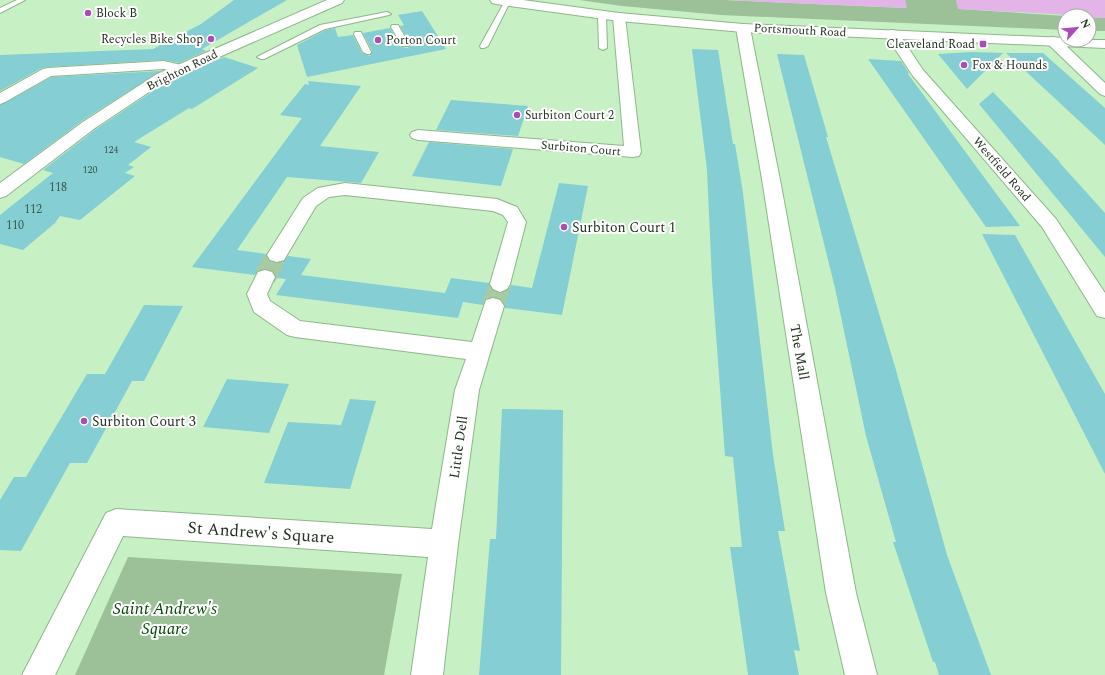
<svg xmlns="http://www.w3.org/2000/svg" width="1105" height="675" font-family="Spectral,serif">
<style>
.green{fill:#9cc199}
.water{fill:#e2b4e8}
.building{fill:#85ced4}
.lines{fill:none;stroke-linecap:round;stroke-linejoin:round}
.minor-tunnel-far1{stroke:#a6caa3;stroke-width:18;stroke-dasharray:18 9;stroke-linecap:butt}
.minor-tunnel{stroke:#a6caa3;stroke-width:22;stroke-dasharray:22 11;stroke-linecap:butt}
.service-casing{stroke:#8fb68b;stroke-width:2}
.minor-casing{stroke:#8fb68b;stroke-width:2}
.primary-casing{stroke:#8fb68b;stroke-width:2}
.service{fill:#fff;fill-rule:evenodd}
.minor{fill:#fff;fill-rule:evenodd}
.primary{fill:#fff;fill-rule:evenodd}
.poi-dot{fill:#aa4db7;stroke:#fff;stroke-width:1.5}
.labels{text-anchor:middle;stroke-width:4;stroke-linejoin:round;paint-order:stroke}
.far-number-label{font-size:10px;fill:#3b584d}
.far-poi-label{font-size:12px;fill:#223120;stroke:#fff;text-anchor:start}
.far-street-label{font-size:12px;fill:#223120;stroke:#fff}
.number-label{font-size:12px;fill:#3b584d}
.poi-label{font-size:14px;fill:#223120;stroke:#fff;text-anchor:start}
.street-label{font-size:14px;fill:#223120;stroke:#fff}
.near-street-label{font-size:17px;fill:#223120;stroke:#fff}
.near-park-label{font-size:17px;font-style:italic;fill:#024802;stroke:#fff}
</style>
<rect width="100%" height="100%" fill="#c7f0c4"/>
<path class="green" d="M579,0h146l181,8 -1,-8h51l3,9 107,7 -1,14 -344,-15 -99,-9z
M1089,17l16,1v13h-16z
M128,557l274,17 -18,101h-309z"/>
<path class="water" d="M725,0h180l2,8z
M956,0h149v18l-16,-1v-1l-131,-7z"/>
<path class="building" d="M234,0h53l-85,49 4,2 -27,12 -15,-3 -116,7 -6,1 -42,23v-36l153,-6 48,-25z
M422,11l24,38 -139,28 -10,-32 29,-15 9,-2 3,9 15,-2 9,18 8,3 2,-5 -9,-18 27,-5 11,19 7,1 2,-5 -10,-17 4,-1 -6,-10z
M692,49l26,1 15,94h2l8,49 30,262 12,76h-7l22,120 -6,-1 5,25h-51l-18,-128h12l-9,-90 -8,-1 -13,-176 -5,-110z
M972,52l31,1 -36,36 -29,-35z
M1006,53h37l62,55v37z
M777,54l27,1 24,82h-2l70,233 51,185 44,120h-52l-4,-13h-2l-40,-120h3l-30,-106 -31,-148z
M224,57l34,11 -66,41 -3,-1 -55,34 17,5 -23,18 6,2 -9,6 10,3 -55,44 -20,-4 -5,7 -32,27 -23,-6v-29l53,-42 -10,-3 53,-41 72,-48z
M868,59l33,2 8,12 -1,1 112,152 -34,1z
M161,71l-79,50 -58,43 -24,-7v-52l51,-28z
M308,81l53,5 -41,60 59,6 -18,31 -74,-6 -50,73 29,4 3,7 8,2 7,-2 4,-5 23,3 -10,16 144,18 6,-15 38,5 3,7 7,3 9,-3 3,-5 21,3 27,-105 29,3 -26,129 -57,-7v-3l-4,-6 -8,-2 -7,2 -3,6 -20,-3 -5,16 -182,-23 10,-16 -10,-1 -3,-7 -8,-2 -7,2 -3,4 -63,-8 110,-149 -22,-3 25,-31 4,1z
M993,92l67,70h-1l46,51v44l-126,-153z
M451,100l77,6 -10,30 -82,-6z
M429,142l84,7 -12,37 -89,-10z
M982,234l33,1 90,159v80z
M144,305l39,1 -39,75h-12l-45,82h-17l-49,88 -21,-1v-50l14,-23h12l61,-103h18z
M227,379l62,5 -20,49 -66,-6z
M350,399l26,2 -26,88 -86,-6 24,-61 53,3z
M502,409l61,1 -2,265h-82l11,-136h6z"/>
<g class="lines">
<path class="minor-tunnel-far1" d="M273,261l4,-6"/>
<path class="minor-tunnel" d="M265,277l9,-17
M493,306l7,-22"/>
<g class="service-casing">
<path id="service" d="M17,0h8l-25,13v-5z
M505,1l5,1 -22,44 -4,2h-3l-1,-2z
M387,12l4,2 -2,1 -64,14 -61,30h-3l-4,-2 63,-32z
M602,13l4,2 1,33 -4,2 -4,-2 -1,-33z
M392,25h6l11,19 -1,2h-6l-11,-19z
M355,32h6l10,20 -1,2h-3l-4,-2 -9,-18z"/>
</g>
<g class="minor-casing">
<path id="minor" d="M619,13l5,1 1,3 16,135 -2,4 -6,1 -215,-17 -6,-2 -2,-3 2,-3 6,-2 206,16 -11,-129 1,-3z
M743,24l5,1 2,3 31,157 75,408 21,82h-32l-19,-82 -63,-408 -27,-157 2,-3z
M892,30l5,1 26,39 133,149 49,74v25l-8,-2 -55,-89 -129,-151 -28,-42 2,-3z
M1053,37l5,1 47,45v13l-5,-2 -52,-50 -2,-3 2,-3z
M164,61l21,5 2,3 -2,3 -5,1 -16,-4 -113,7 -46,26 -5,2v-11l43,-24 5,-1z
M345,183l152,16 20,8 9,15 -16,62 -3,5 -7,3 -7,-3 -3,-5 18,-62 -5,-7 -10,-4 -148,-16 -16,2 -13,9 -32,54 -7,2 -7,-2 -3,-5 36,-57 15,-10z
M265,270l7,2 3,5 -8,17 3,7 30,20 172,21 14,-42 7,-2 7,2 4,6 -25,84 -21,154 -15,131h-32l17,-118 -305,-21 -68,139h-33l84,-162 10,-4 316,20 23,-139 11,-31 -171,-22 -8,-2 -33,-23 -7,-18 11,-22z"/>
</g>
<g class="primary-casing">
<path id="primary" d="M327,0h17l-2,3 -175,77 -72,48 -89,68 -6,2v-15l83,-61 74,-48z
M490,0h33l96,13 124,11 322,14v2h40v8l-362,-16 -124,-11 -123,-17 -4,-1z"/>
</g>
<use href="#service" class="service"/>
<use href="#minor" class="minor"/>
<use href="#primary" class="primary"/>
</g>
<g class="poi-dot">
<circle cx="88" cy="13" r="4"/>
<circle cx="211" cy="39" r="4"/>
<circle cx="378" cy="40" r="4"/>
<rect x="979" y="40" width="8" height="8" rx="2"/>
<circle cx="964" cy="65" r="4"/>
<circle cx="517" cy="115" r="4"/>
<circle cx="564" cy="227" r="4"/>
<circle cx="84" cy="421" r="4"/>
</g>
<g class="labels">
<g class="far-number-label">
<text x="111" y="153">124</text>
<text x="90" y="173">120</text>
</g>
<g class="far-poi-label">
<text x="96" y="17">Block B</text>
<text x="203" y="43" text-anchor="end">Recycles Bike Shop</text>
<text x="386" y="44">Porton Court</text>
<text x="975" y="48" text-anchor="end">Cleaveland Road</text>
<text x="972" y="69">Fox &amp; Hounds</text>
<text x="525" y="119">Surbiton Court 2</text>
</g>
<g class="far-street-label">
<text transform="translate(800 30) rotate(3)" y="4">Portsmouth Road</text>
<text transform="translate(182 70) rotate(-26)" y="4">Brighton Road</text>
<text transform="translate(581 148) rotate(5)" y="4">Surbiton Court</text>
<text transform="translate(1002 169) rotate(49)" y="4">Westfield Road</text>
</g>
<g class="number-label">
<text x="58" y="191">118</text>
<text x="33" y="213">112</text>
<text x="15" y="229">110</text>
</g>
<g class="poi-label">
<text x="572" y="232">Surbiton Court 1</text>
<text x="92" y="426">Surbiton Court 3</text>
</g>
<g class="street-label">
<text transform="translate(800 352) rotate(80)" y="5">The Mall</text>
<text transform="translate(458 447) rotate(-82)" y="5">Little Dell</text>
</g>
<g class="near-street-label">
<text transform="translate(261 532) rotate(4)" y="6">St Andrew's Square</text>
</g>
<g class="near-park-label">
<text x="165" y="614">Saint Andrew's<tspan x="165" dy="20">Square</tspan></text>
</g>
</g>
<g transform="translate(1077 28) rotate(63)"><circle r="19" fill="#ffffff" stroke="#a7ada6"/>
<path d="M0-3L7 15L0 10L-7 15Z" fill="#aa4db7"/>
<text y="-6" font-size="11" font-weight="bold" text-anchor="middle" fill="#223120">N</text>
</g>
</svg>
